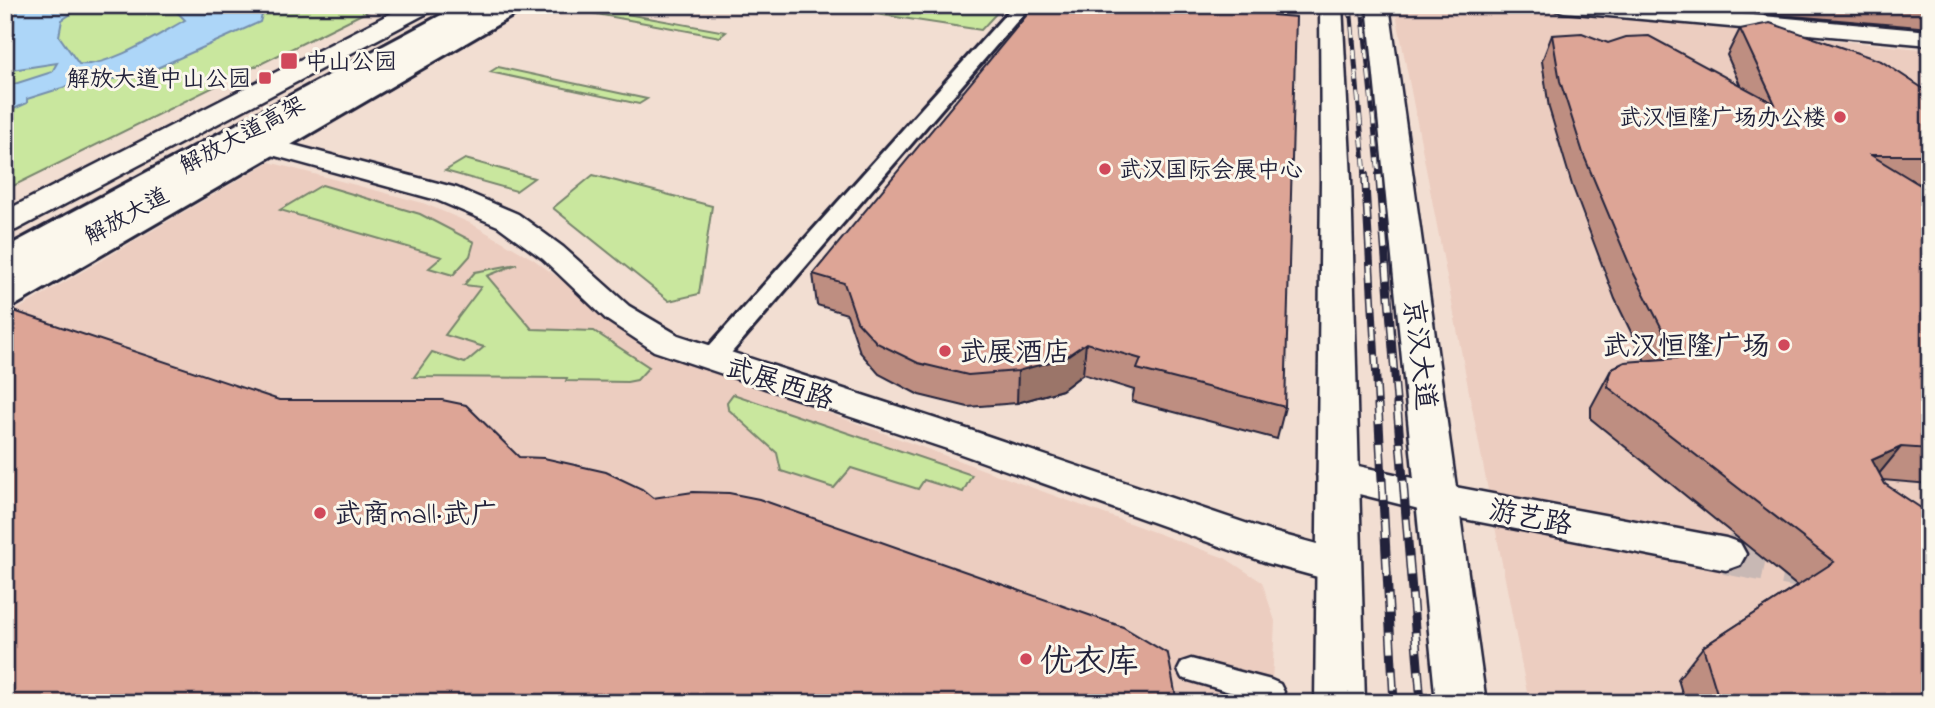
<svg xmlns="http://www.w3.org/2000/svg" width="1935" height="708" font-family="'Indie Flower','LXGW WenKai TC',sans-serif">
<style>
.built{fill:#eccdc0}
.green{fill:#c9e79e;stroke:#76846c;stroke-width:2}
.water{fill:#add6f8;stroke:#758eac;stroke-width:2}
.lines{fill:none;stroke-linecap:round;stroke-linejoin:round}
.tertiary-tunnel{stroke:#c8b8b4;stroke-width:40;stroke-dasharray:40 20;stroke-linecap:butt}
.pedestrian-casing{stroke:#22223b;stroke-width:5}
.minor-casing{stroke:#22223b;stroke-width:6}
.tertiary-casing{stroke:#22223b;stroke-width:5}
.secondary-casing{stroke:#22223b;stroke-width:5}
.primary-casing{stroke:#22223b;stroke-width:6}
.pedestrian{fill:#fbf7ec;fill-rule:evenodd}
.minor{fill:#fbf7ec;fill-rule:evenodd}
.tertiary{fill:#fbf7ec;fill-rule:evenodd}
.secondary{fill:#fbf7ec;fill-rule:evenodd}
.primary{fill:#fbf7ec;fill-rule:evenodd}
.rail-far2-casing{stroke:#22223b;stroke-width:5}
.rail-far1-casing{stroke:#22223b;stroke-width:8}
.rail-casing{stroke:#22223b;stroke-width:9}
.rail-far2{stroke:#fbf7ec;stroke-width:3.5;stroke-dasharray:11;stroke-linecap:butt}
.rail-far1{stroke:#fbf7ec;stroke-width:5;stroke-dasharray:15;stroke-linecap:butt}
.rail{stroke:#fbf7ec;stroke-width:6;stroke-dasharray:19;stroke-linecap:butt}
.wall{fill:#be8e81;stroke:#22223b;stroke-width:2}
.shaded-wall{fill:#9b7469;stroke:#22223b;stroke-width:2}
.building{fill:#dda596;stroke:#22223b;stroke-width:2}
.poi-dot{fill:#d1495b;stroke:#fbf7ec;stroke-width:2.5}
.labels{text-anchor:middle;stroke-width:6;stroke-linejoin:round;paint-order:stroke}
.far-poi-label{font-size:23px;fill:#22223b;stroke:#fbf7ec;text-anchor:start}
.far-street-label{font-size:23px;fill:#22223b;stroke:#fbf7ec}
.poi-label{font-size:28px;fill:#22223b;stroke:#fbf7ec;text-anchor:start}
.street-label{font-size:28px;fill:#22223b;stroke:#fbf7ec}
.near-poi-label{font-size:33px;fill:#22223b;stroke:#fbf7ec;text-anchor:start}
</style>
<rect width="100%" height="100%" fill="#f2ded2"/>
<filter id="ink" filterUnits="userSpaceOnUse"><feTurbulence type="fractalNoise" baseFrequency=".0143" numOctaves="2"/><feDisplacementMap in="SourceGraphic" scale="14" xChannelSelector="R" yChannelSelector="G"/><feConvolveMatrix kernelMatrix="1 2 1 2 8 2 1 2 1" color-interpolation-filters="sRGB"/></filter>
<g filter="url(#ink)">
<path class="built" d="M1399,5h94l437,45v653h-401l-134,-695z
M269,162l154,41 47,20 63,36 123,91 569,208 37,24 13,39 -4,82h-1266v-386z"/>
<path class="green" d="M5,5h375l-375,185z
M817,5h187l-23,25z
M588,7l138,25 -6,5 -139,-26z
M498,67l149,32 -8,5 -149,-32z
M465,159l69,19 -18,13 -71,-20z
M593,175l119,31 -13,88 -30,7 -116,-93z
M322,185l98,29 54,28 -4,14 -17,19 -24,-7 13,-11 -162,-47z
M517,264l-30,12 45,53 62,2 55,36 -12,13 -10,2 -61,-1 1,-3 -153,-1 18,-25 33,11 19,-16 -39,-12 36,-48 -17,-2 11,-13z
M733,394l239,81 -9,17 -39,-12 -6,9 -67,-21 -17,20 -53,-17 -4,-18 -49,-44 -1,-7z"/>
<path class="water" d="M5,5h88l-16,5 -15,10 -3,16 20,28c29,4 79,-29 106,-44l-8,-8 -27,-7 125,1 -13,9 -2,7 -123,55 -53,4 -57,18v4l-22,10v-26l47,-15 5,-9 -52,8z"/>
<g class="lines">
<path class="tertiary-tunnel" d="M1726,554l84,16"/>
<g class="pedestrian-casing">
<path id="pedestrian" d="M1191,659l80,21 9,4 4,8 -4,8 -13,3 -85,-25 -4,-8 4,-8z"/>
</g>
<g class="minor-casing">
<path id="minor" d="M511,5h20l-517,301 -9,3v-18z
M1014,5h17l-311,361 -9,3 -9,-3 -4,-6 4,-6z"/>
</g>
<g class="tertiary-casing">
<path id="tertiary" d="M255,135l202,53 61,26 45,33 66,59 49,29 295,96 296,100 81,22 6,12 -6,12 -14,5 -69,-19 -320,-114 -293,-98 -47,-31 -64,-61 -45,-33 -61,-26 -191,-52 -4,-5 4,-5z
M1336,461l103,23 287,54 14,5 6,11 -6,11 -14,5 -287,-56 -116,-29 -6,-10 6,-10z"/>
</g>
<g class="secondary-casing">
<path id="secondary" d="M407,5h29l-3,5 -417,220 -11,2v-21z
M487,5h28l-3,5 -495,280 -12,3v-24z
M1320,5h22l9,174 14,524h-50l6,-524z
M1367,5h22l97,698h-50z
M1553,5h90l287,26v14l-366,-33 -8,-2z"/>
</g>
<g class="primary-casing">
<path id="primary" d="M460,5h30l-4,5 -469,259 -12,3v-24z"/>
</g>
<use href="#pedestrian" class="pedestrian"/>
<use href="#minor" class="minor"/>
<use href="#tertiary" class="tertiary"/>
<use href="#secondary" class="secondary"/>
<use href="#primary" class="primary"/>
<g class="rail-far2-casing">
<path id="rail-far2" d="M1350,5l15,171
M1362,5l17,171"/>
</g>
<g class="rail-far1-casing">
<path id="rail-far1" d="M1365,175l13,232
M1379,175l18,232"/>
</g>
<g class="rail-casing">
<path id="rail" d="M1378,405l16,298
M1397,405l24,298"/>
</g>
<use href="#rail-far2" class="rail-far2"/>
<use href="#rail-far1" class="rail-far1"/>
<use href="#rail" class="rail"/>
</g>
<path class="wall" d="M1668,5h262v23z
M1274,15l11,392 -8,32 -145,-38 2,-11 -51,-16 -21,16 -45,13 -49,4 -49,-12 -40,-21 -19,-22 -13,-38 -30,-9 -4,-31z
M1740,29l190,64v91h-11l11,7v293l-47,-4 47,223h-245l-7,-24 25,-32 94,-61 -206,-167v-12l21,-39 33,-7 -30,-62 -43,-114 -23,-77 -7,-47 10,-26 56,8 132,42 -13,-30z"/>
<path class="shaded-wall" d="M1086,343l-3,31 -21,16 -45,13 1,-32z
M1901,447l-27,33 -2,-20z"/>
<path class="building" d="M1035,5h241l-3,10 23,2 -11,390 -148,-38 4,-10 -55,-16 -22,15 -46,13 -50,4 -50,-12 -41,-20 -20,-22 -13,-38 -31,-9z
M1770,23l111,38 49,32v62h-59l59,36v258l-29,-2 -29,13 13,24 45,30v189h-210l-17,-56 131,-85 -226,-175 1,-12 3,-7 13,-6 52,-4 -46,-90 -47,-112 -24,-75 -8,-46 30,-2 26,10 18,-6 23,-1 126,68 -35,-75z
M5,308l274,92h163l24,5 53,52 25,1 62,14 36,17 11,9 40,-6 36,1 30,6 364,128 45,27 9,49h-1172z"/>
</g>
<g class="poi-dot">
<rect x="280" y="52" width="18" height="18" rx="3.5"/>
<rect x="258" y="71" width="14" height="14" rx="3.5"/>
<circle cx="1840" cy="117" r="7"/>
<circle cx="1105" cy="169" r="7"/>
<circle cx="1784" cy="345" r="7"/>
<circle cx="945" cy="351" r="7"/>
<circle cx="320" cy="513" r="7"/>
<circle cx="1026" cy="659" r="7"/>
</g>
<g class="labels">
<g class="far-poi-label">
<text x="305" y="69">中山公园</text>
<text x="251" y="86" text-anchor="end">解放大道中山公园</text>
<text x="1826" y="125" text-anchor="end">武汉恒隆广场办公楼</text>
<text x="1119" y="177">武汉国际会展中心</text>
</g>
<g class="far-street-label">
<text transform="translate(242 134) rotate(-28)" y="8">解放大道高架</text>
<text transform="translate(126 215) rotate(-29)" y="8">解放大道</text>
</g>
<g class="poi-label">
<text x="1770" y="355" text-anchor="end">武汉恒隆广场</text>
<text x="959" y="361">武展酒店</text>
<text x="334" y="523">武商mall·武广</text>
</g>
<g class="street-label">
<text transform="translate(1421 354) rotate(83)" y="10">京汉大道</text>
<text transform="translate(780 382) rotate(18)" y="10">武展西路</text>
<text transform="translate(1531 516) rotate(11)" y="10">游艺路</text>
</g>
<g class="near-poi-label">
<text x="1040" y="671">优衣库</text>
</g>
</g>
<rect width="1935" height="708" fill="none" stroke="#fbf7ec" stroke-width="28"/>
<rect x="14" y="14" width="1907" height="680" fill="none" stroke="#22223b" stroke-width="2.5" filter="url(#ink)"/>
</svg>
